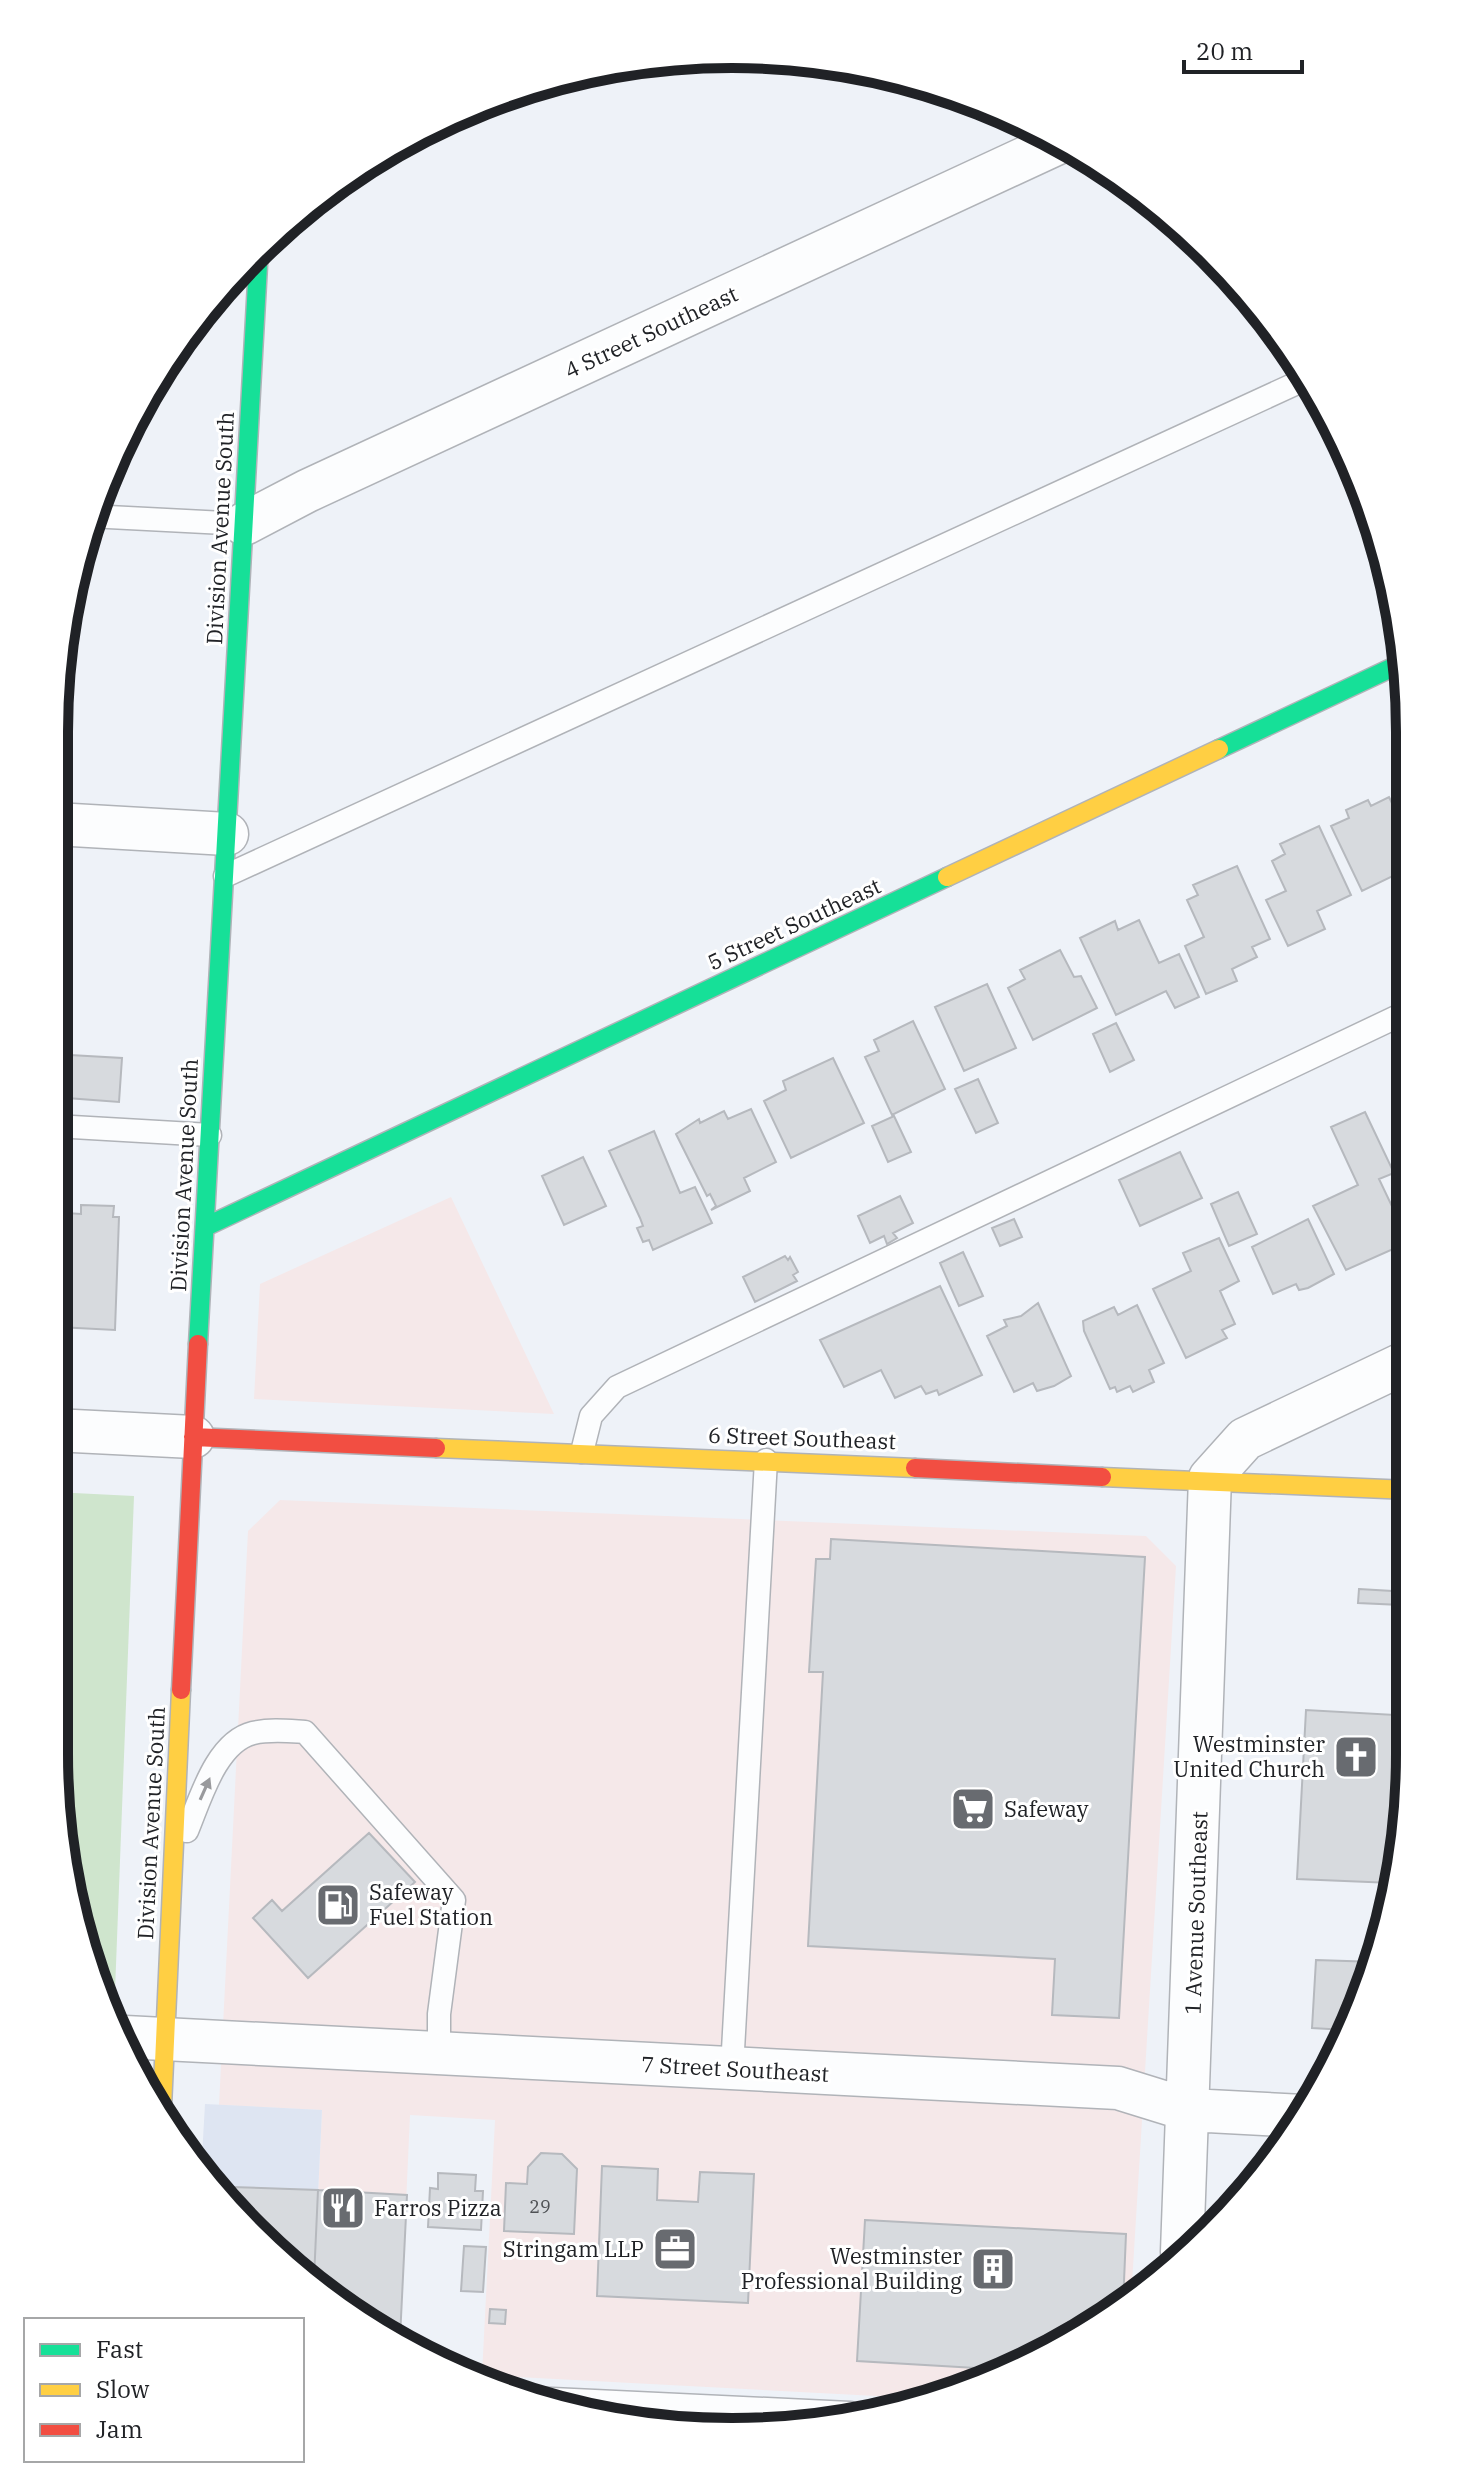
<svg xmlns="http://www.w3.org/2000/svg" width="1464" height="2486" font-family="'IBM Plex Serif',serif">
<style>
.commercial{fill:#f5e8e9}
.built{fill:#dee5f2}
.green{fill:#cfe5cd}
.building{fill:#d7dade;stroke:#b6b9be;stroke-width:2}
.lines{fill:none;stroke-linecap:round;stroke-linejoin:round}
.lane-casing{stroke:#b0b3b8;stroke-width:25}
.street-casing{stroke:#b0b3b8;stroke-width:45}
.fast-casing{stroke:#b0b3b8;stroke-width:21}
.slow-casing{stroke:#b0b3b8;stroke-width:21}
.jam-casing{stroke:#b0b3b8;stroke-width:21}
.lane{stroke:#fcfdfe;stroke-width:22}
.street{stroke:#fcfdfe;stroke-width:42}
.fast{stroke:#16e098;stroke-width:18}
.slow{stroke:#ffcf43;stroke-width:18}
.jam{stroke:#f24e42;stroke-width:18}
.oneway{fill:#999a9d}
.labels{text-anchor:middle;stroke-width:6;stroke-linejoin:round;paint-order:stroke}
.number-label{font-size:18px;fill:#4f5155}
.street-label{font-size:22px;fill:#202226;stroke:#fff}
.poi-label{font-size:22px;fill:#202226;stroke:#fff;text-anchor:end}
.rim{fill:none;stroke:#202226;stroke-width:10}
</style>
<rect width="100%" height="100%" fill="#eef2f8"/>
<path class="commercial" d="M451,1197l103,217 -300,-15 6,-115z
M280,1500l866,36 30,30 -45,734 -140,81 -77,17 -432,-23 13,-255 -85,-5 -10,223 -45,-21 -41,-38 8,-169 -103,-5 29,-574z"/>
<path class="built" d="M205,2104l117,6 -8,169 -113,-105z"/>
<path class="green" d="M54,1492l80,4 -19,495 -15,-1 -10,-19 -36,-217z"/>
<path class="building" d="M1389,797l13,27 7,-3v60l-6,-10 -41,20 -31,-65 18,-8 -3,-8 22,-10 3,6z
M1319,826l32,69 -34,16 8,18 -37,17 -22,-46 20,-9 -14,-30 13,-7 -5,-10z
M1237,866l33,73 -18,8 5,10 -25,12 5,12 -31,13 -21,-48 19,-9 -17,-37 11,-5 -5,-10z
M1139,920l20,43 20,-9 20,43 -24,11 -9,-17 -50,24 -36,-77 35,-17 3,9z
M1060,950l14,27 7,-1 16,32 -64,32 -25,-52 17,-9 -5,-9z
M987,984l29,64 -52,23 -29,-64z
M913,1021l32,68 -53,26 -27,-58 14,-6 -5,-11z
M1116,1023l18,37 -24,12 -17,-38z
M1409,1040v46l-11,-21 6,-4 -5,-16z
M70,1055l52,3 -3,44 -52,-4z
M833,1058l31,65 -73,35 -27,-57 22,-11 -3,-9z
M978,1079l20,44 -22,10 -21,-44z
M751,1109l25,53 -32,16 6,13 -39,19 5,-4 -6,-12 -3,2 -31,-62 23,-15 1,4 24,-12 4,8z
M1365,1112l29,61 -15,6 30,63 -63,28 -33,-64 45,-21 -27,-58z
M894,1116l17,36 -23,10 -16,-36z
M654,1131l26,62 15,-6 17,36 -59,27 -4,-10 -6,2 -6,-14 6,-2 -3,-8 -31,-67z
M1180,1152l22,46 -62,28 -21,-46z
M583,1157l23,49 -42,19 -22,-49z
M1238,1192l19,42 -28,12 -18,-42z
M900,1196l13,27 -20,10 4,5 -10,6 -3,-8 -14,7 -12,-27z
M81,1205l33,1 -1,11h6l-4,113 -57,-3 9,-114 14,1z
M1014,1219l8,18 -22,9 -8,-18z
M1308,1219l26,55 -26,14 -9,2 -3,-6 -23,10 -21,-47z
M1219,1238l20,43 -19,10 15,33 -13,6 5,8 -41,20 -33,-69 38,-18 -8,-18z
M963,1252l20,44 -24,10 -19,-43z
M785,1256l3,4 2,-3 8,15 -5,3 4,6 -42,21 -12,-25z
M940,1286l42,89 -43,20 -2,-5 -11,4 -5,-8 -26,12 -14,-28 -37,17 -24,-47z
M1038,1303l33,73 -17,10 -17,5 -4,-8 -19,9 -27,-56 20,-10 -3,-6 17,-4z
M1137,1305l27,58 -15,7 5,12 -21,10 -3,-6 -13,6 -2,-5 -5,2 -26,-58 -1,-10 31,-14 4,8z
M54,1509l9,1 -9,205z
M831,1539l314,18 -26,461 -67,-3 3,-56 -247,-13 15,-274h-14l7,-113h14z
M1359,1589l50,3v207l-17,84 -95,-4 9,-169 89,5 6,-110 -43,-2z
M369,1833l46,49 -107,96 -55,-60 19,-18 10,11z
M1316,1960l60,2 -30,68 -34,-2z
M541,2153l21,1 15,15 -3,65 -70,-3 2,-48 21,1 1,-17z
M602,2166l56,3 -1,31 41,2 2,-30 54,2 -6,129 -151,-7z
M438,2173l38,2 -1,16h8l-2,39 -53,-3 2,-39 8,1z
M231,2187l87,3 -4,89 -83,-78z
M318,2190l89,5 -7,143 -45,-21 -41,-38z
M865,2220l261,14 -3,71 -113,65 -153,-9z
M464,2246l22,1 -3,45 -22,-1z
M490,2309l16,1 -1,14 -16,-1z"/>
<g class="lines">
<g class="lane-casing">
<path id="lane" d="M89,516l155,8
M225,876l1083,-498
M55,1126l155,9
M582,1452l9,-36 26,-29 792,-376
M187,1831c13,-31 29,-89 66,-98 17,-4 35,-2 52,-1l149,168 -15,114v40
M732,2068l34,-608
M531,2398l319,15"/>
</g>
<g class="street-casing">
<path id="street" d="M244,524l63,-33 753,-349
M55,824l172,10
M54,1430l139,7
M125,2037l993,51 71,22 114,6
M1182,2252l28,-774 35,-39 164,-78"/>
</g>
<g class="fast-casing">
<path id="fast" d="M1219,749l185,-87
M205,1227l742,-350
M198,1344l61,-1097"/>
</g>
<g class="slow-casing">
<path id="slow" d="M947,877l272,-128
M436,1448l479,20
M1102,1477l307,13
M162,2107l19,-417"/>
</g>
<g class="jam-casing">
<path id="jam" d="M193,1437l243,11
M915,1468l187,9
M181,1690l17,-346"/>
</g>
<use href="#lane" class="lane"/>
<use href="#street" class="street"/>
<use href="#fast" class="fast"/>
<use href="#slow" class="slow"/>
<use href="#jam" class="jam"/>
</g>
<defs><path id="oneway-solid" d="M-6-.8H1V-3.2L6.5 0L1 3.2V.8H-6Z" transform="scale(2)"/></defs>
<use class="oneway" href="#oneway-solid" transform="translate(205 1789) rotate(-66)"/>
<defs>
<g id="church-square" transform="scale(2.3)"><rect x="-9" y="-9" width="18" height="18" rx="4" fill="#686b70" stroke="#fff"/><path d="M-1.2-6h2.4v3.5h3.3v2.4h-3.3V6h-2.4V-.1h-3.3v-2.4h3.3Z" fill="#fff"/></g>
<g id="supermarket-square" transform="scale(2.3)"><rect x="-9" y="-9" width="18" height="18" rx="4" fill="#686b70" stroke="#fff"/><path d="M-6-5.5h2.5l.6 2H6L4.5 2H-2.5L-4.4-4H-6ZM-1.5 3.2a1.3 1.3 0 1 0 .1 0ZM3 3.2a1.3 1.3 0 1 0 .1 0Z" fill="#fff"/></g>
<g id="fuel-square" transform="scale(2.3)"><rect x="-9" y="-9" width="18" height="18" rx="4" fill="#686b70" stroke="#fff"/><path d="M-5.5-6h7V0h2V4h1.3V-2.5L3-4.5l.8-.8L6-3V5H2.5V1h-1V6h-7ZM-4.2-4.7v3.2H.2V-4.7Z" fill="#fff"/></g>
<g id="restaurant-square" transform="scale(2.3)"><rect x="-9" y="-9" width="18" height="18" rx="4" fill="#686b70" stroke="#fff"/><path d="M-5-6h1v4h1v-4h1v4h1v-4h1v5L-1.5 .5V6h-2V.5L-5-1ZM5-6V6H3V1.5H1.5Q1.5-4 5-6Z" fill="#fff"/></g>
<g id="office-square" transform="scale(2.3)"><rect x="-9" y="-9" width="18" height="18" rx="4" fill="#686b70" stroke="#fff"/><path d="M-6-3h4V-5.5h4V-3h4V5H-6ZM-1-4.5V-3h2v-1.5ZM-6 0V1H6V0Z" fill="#fff"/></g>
<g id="building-square" transform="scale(2.3)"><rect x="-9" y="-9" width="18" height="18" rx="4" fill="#686b70" stroke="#fff"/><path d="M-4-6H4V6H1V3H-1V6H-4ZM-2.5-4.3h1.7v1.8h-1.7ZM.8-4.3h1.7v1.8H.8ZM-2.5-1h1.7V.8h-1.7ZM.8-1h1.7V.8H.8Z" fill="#fff"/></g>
</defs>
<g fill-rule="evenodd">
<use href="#church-square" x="1356" y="1757"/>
<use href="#supermarket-square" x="973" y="1809"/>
<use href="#fuel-square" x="338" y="1905"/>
<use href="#restaurant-square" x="343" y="2208"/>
<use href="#office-square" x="675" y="2249"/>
<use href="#building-square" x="993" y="2269"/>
</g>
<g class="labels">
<g class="number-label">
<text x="540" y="2213">29</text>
</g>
<g class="street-label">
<text transform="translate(651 332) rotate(-25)" y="8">4 Street Southeast</text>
<text transform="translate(220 528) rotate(-87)" y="8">Division Avenue South</text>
<text transform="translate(794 924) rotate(-25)" y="8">5 Street Southeast</text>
<text transform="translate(184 1175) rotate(-87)" y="8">Division Avenue South</text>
<text transform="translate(802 1438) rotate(2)" y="8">6 Street Southeast</text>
<text transform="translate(151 1823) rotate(-87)" y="8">Division Avenue South</text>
<text transform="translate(1196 1913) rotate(-88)" y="8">1 Avenue Southeast</text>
<text transform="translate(735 2069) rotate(3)" y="8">7 Street Southeast</text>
</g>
<g class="poi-label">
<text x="1325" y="1752">Westminster<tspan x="1325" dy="25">United Church</tspan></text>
<text x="1004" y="1817" text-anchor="start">Safeway</text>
<text x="369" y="1900" text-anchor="start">Safeway<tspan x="369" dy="25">Fuel Station</tspan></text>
<text x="374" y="2216" text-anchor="start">Farros Pizza</text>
<text x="644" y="2257">Stringam LLP</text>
<text x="962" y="2264">Westminster<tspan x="962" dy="25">Professional Building</tspan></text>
</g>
</g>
<path d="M0 0H1464V2486H0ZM732 68H732A664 664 0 0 1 1396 732V1754A664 664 0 0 1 732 2418H732A664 664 0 0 1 68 1754V732A664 664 0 0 1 732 68Z" fill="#fff" fill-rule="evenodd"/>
<path class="rim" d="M732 68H732A664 664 0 0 1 1396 732V1754A664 664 0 0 1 732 2418H732A664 664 0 0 1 68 1754V732A664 664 0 0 1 732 68Z"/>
<rect x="24" y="2318" width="280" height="144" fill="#ffffff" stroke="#a6a7a8" stroke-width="2"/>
<rect x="40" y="2344" width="40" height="12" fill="#16e098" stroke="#a6a7a8" stroke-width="2"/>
<text x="96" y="2358" font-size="24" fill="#202226">Fast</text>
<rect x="40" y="2384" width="40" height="12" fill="#ffcf43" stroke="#a6a7a8" stroke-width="2"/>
<text x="96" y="2398" font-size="24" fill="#202226">Slow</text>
<rect x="40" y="2424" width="40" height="12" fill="#f24e42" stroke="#a6a7a8" stroke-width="2"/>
<text x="96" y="2438" font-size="24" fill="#202226">Jam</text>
<path d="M1184 60v12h118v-12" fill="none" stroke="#202226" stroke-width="4"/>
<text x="1196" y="60" font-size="24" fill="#202226" stroke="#ffffff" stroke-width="6" paint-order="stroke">20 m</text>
</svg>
